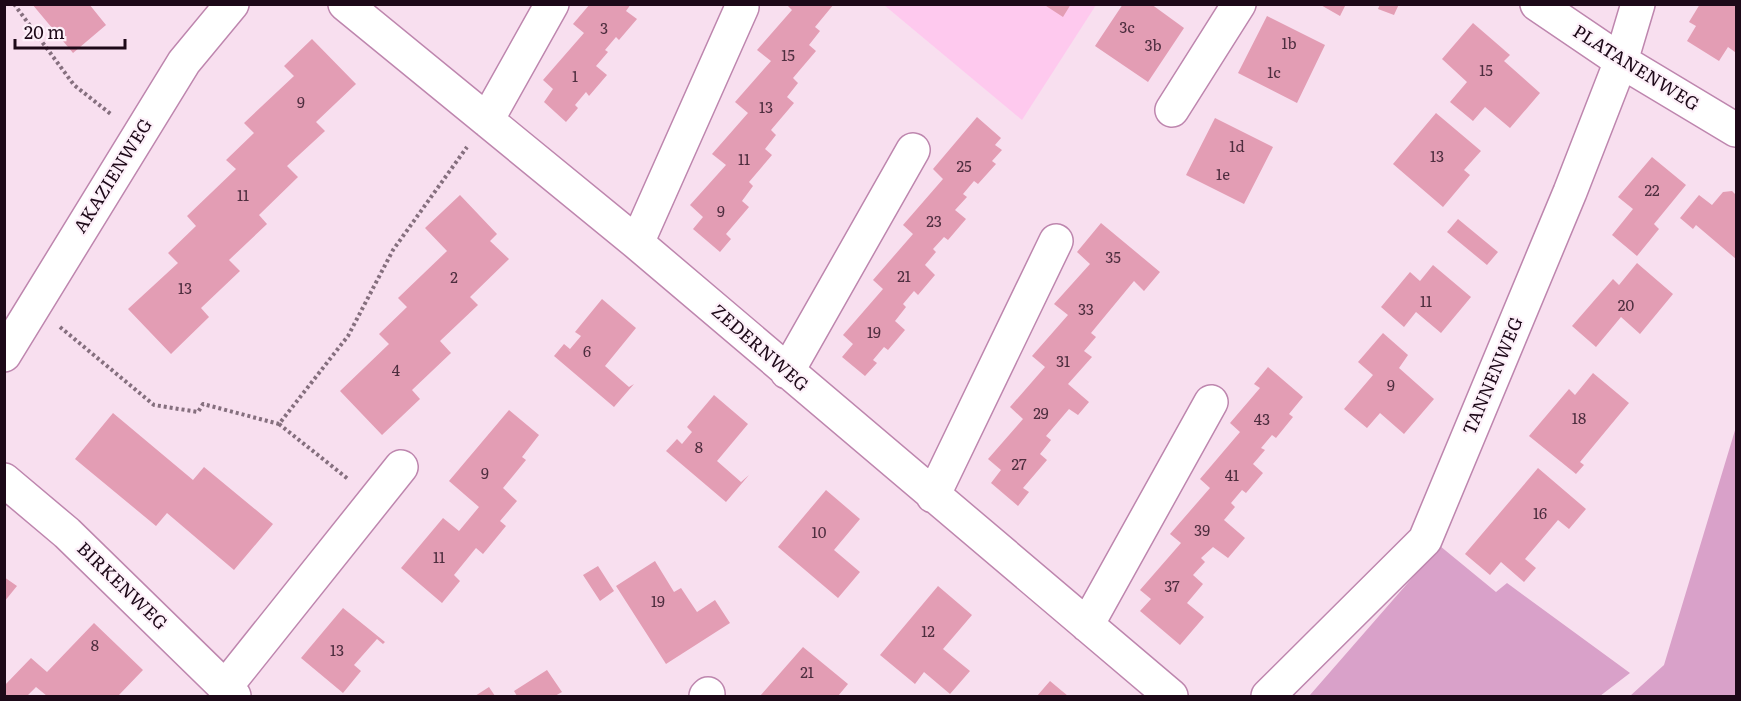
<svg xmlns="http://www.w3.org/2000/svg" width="1741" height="701" font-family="Literata,serif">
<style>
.built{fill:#fec9ee}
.green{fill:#d9a1c9}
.building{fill:#e39db4}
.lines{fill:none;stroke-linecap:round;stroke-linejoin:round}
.minor-casing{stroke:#be86ae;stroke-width:36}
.path{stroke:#856f7e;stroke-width:4;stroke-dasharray:3 3;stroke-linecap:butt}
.minor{stroke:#fff;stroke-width:33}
.labels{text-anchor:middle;stroke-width:4.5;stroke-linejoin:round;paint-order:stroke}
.number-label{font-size:15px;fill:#4e2e3f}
.street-label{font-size:18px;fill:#1d0918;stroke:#fdf0f9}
</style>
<rect width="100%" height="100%" fill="#f8dfef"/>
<path class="built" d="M884,5h212l-74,115z"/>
<path class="green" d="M1736,427v269h-106l34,-31z
M1440,546l56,46 11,-9 123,90 -30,23 -290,-1z"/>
<path class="building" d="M32,4h57l17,21 -33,28z
M590,4h41l-5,7 11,8 -18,21 -3,-3 -11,13 3,2 -12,14 11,9 -18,21 -3,-4 -11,13 3,3 -12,14 -22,-20 9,-13 -10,-9 41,-47 -11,-9z
M786,4h48l-19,23 5,4 -11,14 7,6 -23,27 5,5 -11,14 7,6 -23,27 5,5 -11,14 7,6 -23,27 4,4 -11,15 7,6 -23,27 5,5 -11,13 -27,-23 10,-12 -13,-12 36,-40 -14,-11 36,-41 -13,-11 36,-41 -14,-11 35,-40z
M1043,4h28l-8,13z
M1123,4h28l33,24 -36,54 -53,-36z
M1319,4h27l-6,12z
M1380,4h19l-5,11 -16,-6z
M1700,4h36v45l-1,3 -7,-5 -9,14 -32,-20 9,-15 -7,-4z
M1267,16l58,29 -28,58 -59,-30z
M1473,23l37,32 -6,6 36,32 -30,35 -25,-21 -12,14 -23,-19 17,-20 -25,-23z
M312,39l44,45 -40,38 9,9 -38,35 11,11 -39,38 8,9 -38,36 11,11 -39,37 8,9 -38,37 -43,-45 50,-46 -10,-10 28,-27 -9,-10 49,-47 -10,-9 28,-27 -10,-10 50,-47 -10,-10z
M1436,113l45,38 -17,19 6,5 -27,32 -50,-43z
M977,117l24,21 -6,7 7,5 -10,11 4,3 -18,20 -4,-3 -11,13 4,3 -12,13 11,9 -18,21 -4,-3 -11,12 3,3 -11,13 10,10 -17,20 -4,-4 -11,13 3,3 -11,14 10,9 -17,20 -4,-3 -11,13 4,3 -12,13 -23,-19 11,-13 -10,-9 40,-46 -10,-9 40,-46 -10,-9 40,-46 -10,-10z
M1215,118l58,29 -29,57 -58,-29z
M1652,157l34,28 -32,39 5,5 -22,27 -25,-21 21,-26 -15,-12z
M1732,191l4,4v64l-40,-34 -3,4 -13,-11 19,-23 13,10 11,-13z
M460,195l37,39 -7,7 19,18 -39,38 8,8 -38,36 11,12 -39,37 8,9 -38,36 -42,-44 49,-47 -10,-10 28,-27 -9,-9 49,-47 -22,-23z
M1458,219l40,33 -11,13 -40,-33z
M1101,223l59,49 -16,19 -10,-10 -43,52 5,4 -12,14 8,6 -24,27 21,18 -11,13 -9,-6 -23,27 5,4 -11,14 7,6 -24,28 6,4 -11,14 -27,-23 10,-13 -13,-11 35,-40 -13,-12 35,-40 -13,-11 36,-41 -14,-11 36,-40 -13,-12z
M1637,263l36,31 -33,40 -19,-17 -25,30 -24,-21 41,-47 6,6z
M1433,265l38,32 -30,36 -25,-21 -12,15 -23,-20 29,-35 10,9z
M602,299l34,29 -31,38 24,21 5,-3 -20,23 -60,-51 10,-12 6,5 11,-13 -6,-4z
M1383,333l25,22 -9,13 35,31 -30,35 -24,-21 -13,15 -23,-19 29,-34 -15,-13z
M1268,367l35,30 -14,17 4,3 -17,21 -4,-3 -11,13 4,2 -12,14 10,9 -17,20 -4,-3 -11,13 4,4 -11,13 21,18 -17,20 -15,-11 -12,11 4,4 -12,13 10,9 -16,19 17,14 -24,28 -40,-34 11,-12 -11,-9 41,-47 -11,-9 40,-46 -10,-9 40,-47 -10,-9 30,-35 -6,-4z
M1593,373l36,30 -49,59 4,3 -8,9 -47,-38 40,-47 6,6z
M714,395l34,29 -31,37 24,21 8,-7 -23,27 -60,-51 11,-12 5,5 10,-12 -5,-5z
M509,410l30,25 -17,22 4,3 -23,28 14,13 -17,20 6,5 -23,28 -7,-6 -22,27 6,6 -18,22 -41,-35 42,-50 16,13 20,-24 -30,-26z
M113,413l80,67 11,-13 69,57 -39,46 -67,-57 -11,13 -81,-67z
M1538,468l48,41 -17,20 -11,-9 -33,39 11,9 -12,14 -23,-20 -11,13 -25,-21z
M826,490l34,29 -26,31 26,22 -22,26 -60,-51z
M655,561l19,31 7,-4 16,24 18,-12 15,23 -64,41 -50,-78z
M598,566l16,25 -14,10 -17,-26z
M4,577l13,9 -13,16z
M938,586l34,29 -29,34 27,22 -20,23 -26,-22 -9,12 -35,-29z
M343,608l42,34 -2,2 -6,-5 -23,26 7,6 -18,22 -42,-35z
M94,623l49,47 -25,26h-71l-11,-9 -9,9h-23v-10l27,-28 16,14z
M803,647l45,37 -10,12h-78z
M547,670l15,22 -7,4h-38l-3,-5z
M1050,681l18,15h-31z
M489,687l6,9h-20z"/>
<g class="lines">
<g class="minor-casing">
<path id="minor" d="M345,4l292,239 534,453
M1537,4l84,57 115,69
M1172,110l67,-106
M487,120l65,-116
M637,243l105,-236
M4,355l180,-293 48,-58
M787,372l126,-222
M4,480l63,53 167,163
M933,496l123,-255
M1087,625l124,-223
M226,686l175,-219
M706,696l2,-2
M1268,696l157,-156 145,-348 51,-131 17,-57"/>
</g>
<path class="path" d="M14,4l60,81 38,30
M60,327l94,78 44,7 5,-8 76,20 69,-88 45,-86 74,-103
M279,424l69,55"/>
<use href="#minor" class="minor"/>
</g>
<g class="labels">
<g class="number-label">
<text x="1127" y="33">3c</text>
<text x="604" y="34">3</text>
<text x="1289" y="49">1b</text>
<text x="1153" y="51">3b</text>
<text x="788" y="61">15</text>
<text x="1486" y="76">15</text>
<text x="1274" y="78">1c</text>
<text x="575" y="82">1</text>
<text x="301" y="108">9</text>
<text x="766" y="113">13</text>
<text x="1237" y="152">1d</text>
<text x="1437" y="162">13</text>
<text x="744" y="165">11</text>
<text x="964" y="172">25</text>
<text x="1223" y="180">1e</text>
<text x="1652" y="196">22</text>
<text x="243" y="201">11</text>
<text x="721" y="217">9</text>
<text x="934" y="227">23</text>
<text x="1113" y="263">35</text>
<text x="904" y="282">21</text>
<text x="454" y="283">2</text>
<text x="185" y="294">13</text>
<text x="1426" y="307">11</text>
<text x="1626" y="311">20</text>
<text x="1086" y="315">33</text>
<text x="874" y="338">19</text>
<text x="587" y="357">6</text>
<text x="1063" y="367">31</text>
<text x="396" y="376">4</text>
<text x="1391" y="391">9</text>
<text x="1041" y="419">29</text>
<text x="1579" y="424">18</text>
<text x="1262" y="425">43</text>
<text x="699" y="453">8</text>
<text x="1019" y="470">27</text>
<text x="485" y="479">9</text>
<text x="1232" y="481">41</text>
<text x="1540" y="519">16</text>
<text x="1202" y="536">39</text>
<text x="819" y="538">10</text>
<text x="439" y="563">11</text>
<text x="1172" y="592">37</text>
<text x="658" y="607">19</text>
<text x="928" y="637">12</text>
<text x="95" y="651">8</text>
<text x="337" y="656">13</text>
<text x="807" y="678">21</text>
</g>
<g class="street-label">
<text transform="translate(1636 68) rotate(32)" y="6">PLATANENWEG</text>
<text transform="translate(113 176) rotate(-58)" y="6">AKAZIENWEG</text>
<text transform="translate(760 348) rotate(41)" y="6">ZEDERNWEG</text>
<text transform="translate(1493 376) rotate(-67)" y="6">TANNENWEG</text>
<text transform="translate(122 586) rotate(44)" y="6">BIRKENWEG</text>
</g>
</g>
<rect width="1741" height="701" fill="none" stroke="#1d0918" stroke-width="12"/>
<path d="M15 39v9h110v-9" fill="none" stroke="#1d0918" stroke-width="3"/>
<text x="24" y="39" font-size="18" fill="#1d0918" stroke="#fdf0f9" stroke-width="4.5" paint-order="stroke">20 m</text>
</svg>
